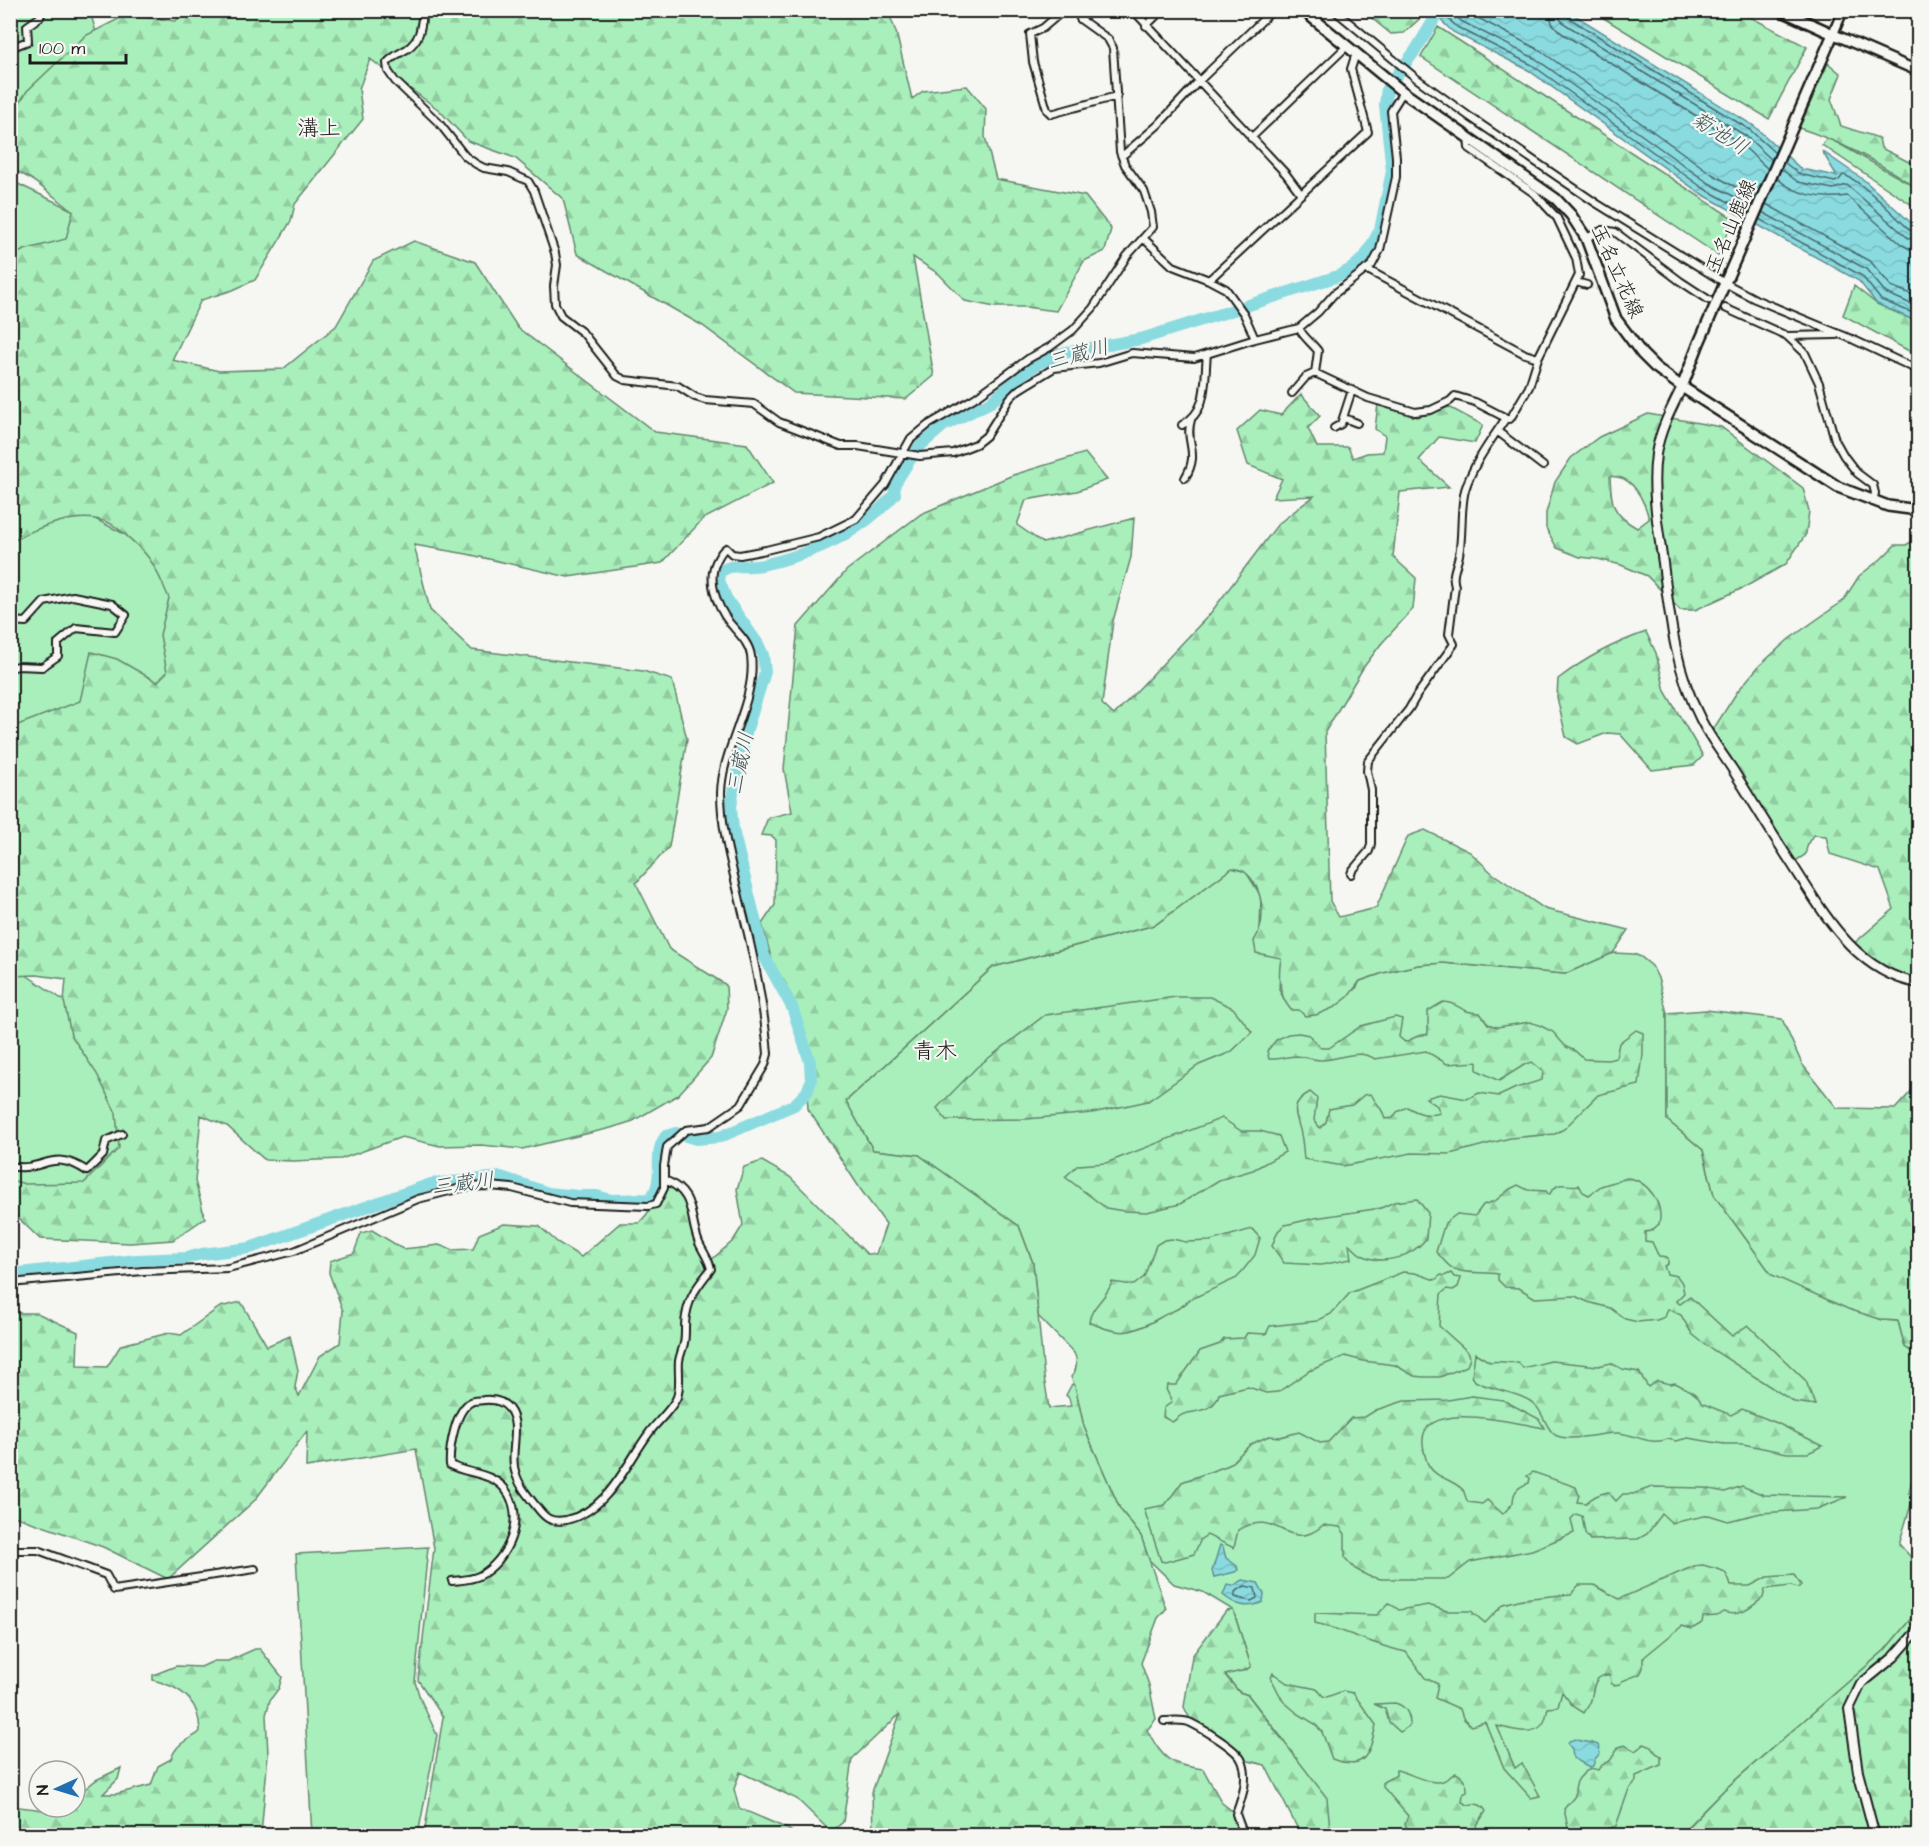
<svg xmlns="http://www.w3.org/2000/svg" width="1929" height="1846" font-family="'Architects Daughter','Klee One',sans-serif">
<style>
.grass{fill:#a9efbb;stroke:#62866c;stroke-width:1.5}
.forest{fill:url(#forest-firs);stroke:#62866c;stroke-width:1.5;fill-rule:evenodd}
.water{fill:url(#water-waves);stroke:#5e8f92;stroke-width:1.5}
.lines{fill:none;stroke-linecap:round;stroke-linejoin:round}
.shore{stroke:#48686a;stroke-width:1.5}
.river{stroke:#8adbe0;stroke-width:12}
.minor-tunnel{stroke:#d5d5d2;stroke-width:6;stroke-dasharray:6 3;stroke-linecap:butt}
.minor-casing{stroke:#1c1c1c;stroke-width:10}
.tertiary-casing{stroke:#1c1c1c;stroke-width:12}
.secondary-casing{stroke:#1c1c1c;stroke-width:13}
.primary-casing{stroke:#1c1c1c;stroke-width:14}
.minor{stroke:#f6f6f2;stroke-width:6}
.tertiary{stroke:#f6f6f2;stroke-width:8}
.secondary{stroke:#f6f6f2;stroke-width:8}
.primary{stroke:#f6f6f2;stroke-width:9}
.labels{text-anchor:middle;stroke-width:4.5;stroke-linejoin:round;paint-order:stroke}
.street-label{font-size:20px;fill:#1c1c1c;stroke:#f6f6f2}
.water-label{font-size:21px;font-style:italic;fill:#3d5557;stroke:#f6f6f2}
.quarter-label{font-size:22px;fill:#1c1c1c;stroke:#f6f6f2}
</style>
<defs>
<pattern id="forest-firs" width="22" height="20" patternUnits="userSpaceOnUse" patternTransform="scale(1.5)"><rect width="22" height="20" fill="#a9efbb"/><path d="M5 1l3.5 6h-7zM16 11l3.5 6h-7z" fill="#91cca0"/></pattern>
<pattern id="water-waves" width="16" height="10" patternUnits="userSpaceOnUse" patternTransform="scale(1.5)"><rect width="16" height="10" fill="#8adbe0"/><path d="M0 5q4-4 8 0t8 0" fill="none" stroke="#76bbc0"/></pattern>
</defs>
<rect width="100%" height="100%" fill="#f6f6f2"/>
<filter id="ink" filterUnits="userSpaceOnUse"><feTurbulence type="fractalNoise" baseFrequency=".0167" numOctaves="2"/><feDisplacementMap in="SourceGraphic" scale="12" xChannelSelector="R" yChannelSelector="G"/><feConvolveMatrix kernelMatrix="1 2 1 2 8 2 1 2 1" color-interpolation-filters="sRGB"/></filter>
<g filter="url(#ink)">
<path class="grass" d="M11,11h79l9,32 -88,91z
M1827,137l85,48 6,7v20l-6,-7 -90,-60z
M10,180l64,31 -10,44 -53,5z
M68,505l103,53 5,144 -165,48v-224z
M1232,868l14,4 15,24 -1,36 21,26 -2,31 7,14 69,-13 5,-9 23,-8 35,-8 25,-2 122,11 48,-21 21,1 7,3 11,9 6,12 9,35v107l36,30 11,45 58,80 110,45 16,1 7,26 13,9v93l-9,44 5,2 -15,49 19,21v45l-33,40 -161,140 -45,45h-352l3,-6 -48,-91 -34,-43 -9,-3 -14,-18 21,-4 5,-4 -18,-56 -30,-18 -29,-8 -25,-24 -8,-24 -21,-27 -36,-82 -9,-41 -4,-9c6,-6 7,-17 3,-24l-36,-37 -5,-53 -14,-37 -100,-71 -46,-5 -27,-49 147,-134 162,-42z
M10,964l87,59 50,137 -35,53 -101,-19z
M428,1547l-13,135 5,16 17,37 -19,100h-106l-16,-281z"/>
<path class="forest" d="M189,10l699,1 8,21 16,67 11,-8 44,-5 19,23 -1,28 11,42 89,17 26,33 -6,22 -21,10 -28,50 -31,-4h-30l-30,-6 -26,-27 -26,-17 21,119 -28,23 -112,-6 -91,-67 -126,-72 -14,-55 -48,-41 -47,-17 -29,-31 -69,-51 -11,30 4,30 -68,85 -4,17 -36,59 -22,10 -32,10 -29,60 47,11 64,-2 53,-43 37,-65 41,-20 61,21 43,66 137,104 92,12 26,39 -70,36 -41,44 -94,14 -101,-23 -53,-9 16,65 42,40 171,21 29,9 15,59 -18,108 -33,36 33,66 57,36 1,24 -16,49 -33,37 -45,26 -22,7 -89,21 -41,-4 -41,1 -38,-9 -61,22 -48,2 -28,-1 -38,-34 -26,-11 -6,66 10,37 -32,22 -43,3 -90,-4 -29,-28v-31l14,4 59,-1 35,-35 -3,-35 -19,-39 -26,-39 -7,-34 2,-22 -29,-4 -26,1 -1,-248 70,-27 11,-49 26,7 40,23 10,-10 -7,-37 9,-37c-6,-13 -12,-29 -21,-41 -6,-8 -31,-31 -39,-34 -30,-13 -72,4 -98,19v-285l13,-7 42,-11 7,-28 -42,-32 -20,-11v-52l16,-25 58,-55 41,-21 49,6z
M1425,11l2,1 -23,21 -13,1 -28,-23z
M1592,11h147l68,36 -38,72z
M1438,27l296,192 -16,36 -297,-198z
M1828,63l13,11 -10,25 10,27 38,12 2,10 36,18 -5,19c-35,-24 -73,-44 -113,-57z
M1854,286l23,18 41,18v34l-75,-41z
M1301,394l19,22 -12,12 9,19h31l5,11 14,-5 16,-1 2,-16 -10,-7 3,-25 39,13 32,-10 34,18 -8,18 -36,-6 -20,23 30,27 -49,5 -7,65 23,21 -3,31 -32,35 -18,24 -38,64 5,169 9,16 37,-9 32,-72 17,-6 45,22 22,21 53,36 84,21 -16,23 -48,21 -122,-11 -25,2 -35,8 -23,8 -12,16 -13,10 -19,8 -11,1 -6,-6h-8c-13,-16 -13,-33 -10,-52l-25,-5 -2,-12c13,-19 10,-52 -8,-68 -3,-3 -10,-4 -14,-5l-77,57 -162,42 -147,134 27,49 46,5 100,71 14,37 11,114 5,31 22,-2 -2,-8 -3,-3 6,-11 3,2 9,41 36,82 21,27 25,73 -8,9 -17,45 8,22 7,34 -9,11c17,30 21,34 56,39l19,34 14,11 8,21h-371l-1,-43 28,-78 -48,45 -9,63 -12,10 -34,-33 -57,-27 -6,17 5,19 49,21 8,6h-372l19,-118 -25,-37 16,-132 -18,-99 -110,18 1,-36 -52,69 -87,79 -65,-32 -92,-32v-202h26l41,19 -1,34 30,1 14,-22 48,-12 12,2 39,-28 21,-5 26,44 23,-10 8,34 -3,17 4,9 21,-40 20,-13 3,-32 -14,-38 1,-12 24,-8 7,-20 11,-3 31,19 36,-4 13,5 21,-1 6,-15 25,-10 35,2 18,16 24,15 39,-34h19l8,-9 18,-34 18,12 27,69 23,-20 10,-16 -6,-36 7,-22 18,-6 28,16 77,77h9l10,-30 -25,-34 -53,-81 -1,-17 4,-11 -1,-19 -6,-28 -14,-35 -14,-24 -14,-51 13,-19 1,-65 -4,-4 -11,-1 7,-17 24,-6 -8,-43 14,-143 49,-56 74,-56 92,-39 72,-22 22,27 -30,11 -51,9 -9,25 26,18 91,-25 -3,39 -18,64 -11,83 12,11 95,-100 69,-91 36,-28 -41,2 9,-19 -34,-14 -11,-34 23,-21 21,5z
M1648,414l73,13 82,61 6,23 -3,23 -20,30 -41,23 -50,23h-15l-33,-34 -26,-11 -23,-6 -18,-2 -23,-9 -11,-20v-15l9,-31 16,-24 28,-21zM1610,476c4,1 10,1 14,3 13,6 22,27 25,40l-12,9c-26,-14 -26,-26 -27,-52z
M1918,538v445l-16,-4 -51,-33 43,-37 -14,-39 -50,-16 -4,-18 -13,-1 -5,8 -3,12 -13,8 -83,-127 28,-44 22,-26 30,-27 54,-38 16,-25 22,-17 14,-14h11z
M1646,632l10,21 9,38 38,65 -9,9 -42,5 -32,-36 -13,-1 -29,11 -12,-7 -9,-40 1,-18c29,-22 54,-35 88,-47z
M1176,997h34l23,11 19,24 -21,20 -32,13 -51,36 -56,12 -65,6 -81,1 -9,-12 40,-41 68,-52z
M1443,1002c17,1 17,11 37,11l8,11 9,3 33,-5 9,3 14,7 13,15 9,4 9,8 24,1 8,-2 3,-15 17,-13 7,3v22l-4,30 -41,10 -34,34 -9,5 -45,4 -60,16 -38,-1 -69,13 -39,-7c-1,-8 -1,-16 -3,-25 -4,-19 -14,-29 9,-42l7,6 -3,22 6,8 6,-6 3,-13 23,-4 12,-10 7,-1c5,10 12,14 14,25l8,-1 4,-6 10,-5c11,6 20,10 33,6l-3,-7 -11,-8 14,-4 27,5 12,-6 20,3 17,-8 26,-8 1,-9 -11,-9 -8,3 -25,16 -22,-11v-8l-30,2 -21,-13 -51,8c-17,-11 -35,1 -54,1 -8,0 -16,-3 -24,-4 -9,0 -18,4 -28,3l-2,-8 9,-11 12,-6 11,-1 10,2 12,13h8l32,-22 34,-9 7,2 -3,18 6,5 13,-6 10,-2v-23z
M1706,1010l76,9 20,45 35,44 58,1 23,-25v109l-10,5 10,26v132l-13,-9 -7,-26 -15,-1 -35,-11 -76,-34 -58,-80 -11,-45 -36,-30v-107z
M1222,1118l19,13h19l19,5 6,16 -32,18 -34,10 -39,24 -33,8 -23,-1 -18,-3 -41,-31 13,-12 28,-2z
M1627,1178c21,2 37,26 32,46l-8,7 -6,1v9l7,1 7,15 9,1v6l-4,2 3,8 10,2 5,7 2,10 -8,8 4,3 10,-7 42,39 16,-11 58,56 9,24 -21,-3 -87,-56 -15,-12 -11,-19 -13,-6 -3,8 -8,3 -19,2 -13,-3 -15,-11 -22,-6 -13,-6 -40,2 -16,-10 -14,-1 -7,-7v-6c-14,-3 -31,1 -44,-5 -7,-3 -12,-12 -18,-17l9,-29 12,-9 18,2 8,-11 12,-4 15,-12 8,-4 10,5 18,1 3,4c11,-17 15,-7 30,-10l4,7 6,3 12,-9z
M1417,1199l11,14 -2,26c-14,17 -41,27 -62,17 -6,-2 -10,-8 -15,-12l2,15 -30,6 -37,-2 -12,-17 6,-15 7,-6 30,-7 66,-10 13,-6z
M1252,1229l8,9 -5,17 -18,23 -48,22c-7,9 -18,11 -28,17 -30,17 -40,20 -72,5 2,-16 18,-24 23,-40l22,3 10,-8 12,-32 8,-5 8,-1 14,3 24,-1z
M1403,1272l12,1 20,7 6,-5 3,1 7,-3 3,4 7,1 -3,9 -5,3 -6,-1 -6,5 -2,32 30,27 1,5 -3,8 -27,11h-17l-9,-1 -19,-11 -32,-4 -18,-5 -36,15 -31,21 -12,1 -18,-6 -29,7c-5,18 -21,16 -35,20 -4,1 -8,6 -12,8l-9,-5 1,-9 8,-6 -6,-13 2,-4h8l24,-34 20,-7 4,-5 20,-1 3,-5 19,1 4,-8 47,-5 14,-7 19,-21z
M1475,1353l15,9c10,-2 18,2 28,0l5,6 28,-7 47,5 13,-3 11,6 17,3 9,15 9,-6 13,3 5,-1c9,5 23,9 26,20l30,12 11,-6 35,14 46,23 -15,7h-21l-44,-9h-19l-36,-6 -12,3 -8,-2c-17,7 -32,-4 -49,-6 -16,-1 -49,10 -64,2 -9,-6 -12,-23 -20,-30 -13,-13 -45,-15 -60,-24l-3,-5z
M1472,1396l31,4 36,19 5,9c-25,-4 -126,-31 -121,16 1,7 2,16 6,22 7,12 25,14 34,24 2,3 2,8 5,12l14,2 5,-4 16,14 10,-11c0,-12 5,-16 16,-20l1,-5 -3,-2 6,-4 43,15 3,8 -2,7 9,1c7,-6 12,-9 22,-11l8,9 7,-7h10l19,-7 52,1 21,4 17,-6 22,9 83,2 -30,12 -56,4 -33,8 -19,-6 -37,8 -10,-9 -15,20 -9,5 -48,1 -5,-7 -3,-17 -6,-2 -5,5 3,14 -42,17 -62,12 -22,17h-67l-13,-3 -13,-7 -10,-11v-24l-5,-7 -17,-2c-3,3 -8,6 -12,8 -26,11 -38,-24 -73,-3l-4,18 -27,-13 -6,4 -7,15 -29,8 -4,-1 -17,-52 21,-4 17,-23 47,-17 22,-21 18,-8 11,1 19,-5 21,11 8,-1 23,-24 14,-1 11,-7 28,-9 44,-1z
M1703,1565c18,6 22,1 28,21h19l17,-9 27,-2 7,10 -3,3 -7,-2 -26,3 -2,9c-13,10 -23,20 -40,14l-6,4 -14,1 -1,6 -10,6 -10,-3 -39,32v10l-3,6 -18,7 -2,3 -6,1 -3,-2 -1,-8c-17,-1 -16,13 -19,25 -1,4 -5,9 -7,13l-11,-7 -11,-14 -4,15 -10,1c-1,4 -2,10 -4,14 -8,16 -34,7 -47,4l18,42 7,-5 18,33 -9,2 -27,-30 -19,-46 -14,4 -8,-8 -3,-9 -25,-11 3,-14 -13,-6 -19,-26c-32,-6 -60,-22 -91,-29v-10l62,2 12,-12 10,7 29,-5 19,6h24l14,12 19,-19 18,-5 49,-5 8,-9h15l25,14 75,-33z
M1233,1610l18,56 -5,4 -21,5 14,17 9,3 79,103 3,31 -3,6h-26l-36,-70 -25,-6 -49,-38 -7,-14 8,-51 34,-45z
M1918,1610v225l-239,1 45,-46 161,-140z
M255,1649h5l22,28 -3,11 -9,12 -4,15 2,39 -7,81h-250v-29l42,5 1,-4h21v-10l21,-17 25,-12 -3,11 -15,15h13l35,-9 7,-19 13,-7c6,-20 27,-22 29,-28 0,-2 -1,-8 -1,-10 -4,-25 -23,-35 -46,-41v-5l23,-9 25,1 13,-6h14z
M1273,1673l14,10 30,6 6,7 4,1 16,-6 10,2 23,32c-7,30 -10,46 -44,34l-10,-27 -7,-8 -18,-11 -14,-12 -12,-23z
M1395,1703c11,3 15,11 15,22l-10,7 -11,-10 -4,-13 -11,-5z
M1644,1744l8,3 4,6 5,3v9l-25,11v5l-7,8 -13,37c-17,6 -31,9 -48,2l-4,-19 11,-13c-1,-15 4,-19 15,-28l8,2 4,-6 8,-3 9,-14 6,-2 10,6z
M1396,1770c13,2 34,16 47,11 5,-2 8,-6 13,-8 7,3 12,11 11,19l-4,2 -1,8 6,3c7,-2 14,-1 18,6l-15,24h-60l-6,-11 3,-8 -25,-29v-5l13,-7z"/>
<path class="water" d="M1431,11h137l186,115 47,43 36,7 -15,-25 42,29 54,49v93l-41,-18 -18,-23 -159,-88 -172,-123 -75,-38z
M1220,1545l3,2 3,11 11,8 1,4 -3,2 -21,5 -2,-6z
M1243,1580l15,3 6,11 -1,8c-15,7 -27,4 -40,-7l4,-10 6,1z
M1575,1739c7,3 18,3 23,6l2,8 -5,6 -2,7 -4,1 -16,-9 -1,-9 -4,-5 1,-3z"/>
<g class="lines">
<path class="shore" d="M1439,10l18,17 75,38 171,123 46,25
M1450,10l11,11 75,38 171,123 45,24
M1463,10l78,41 171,123 43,24
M1549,10l3,13 8,9 180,111 28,26
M1558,10l2,9 5,5 181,112 26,24
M1566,10l3,8 181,112 25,23
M1784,162l15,12 36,8 4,-2 4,-5c16,3 55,44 69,57l6,1
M1781,169l17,13 35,7 14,-4 61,53 10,3
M1777,178c18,17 46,22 70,18l55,49 8,4 8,1
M1766,204l105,58 20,24 27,11
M1762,212l104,57 20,24 32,14
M1759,219l103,57 19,24 37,15
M1245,1586l10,2 2,10 -6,3 -16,-4v-5z"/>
<path class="river" d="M10,1274l127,-14 49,-2 16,-4 48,-6 181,-64 70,-7 47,16 30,3h19l14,4 39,-1c17,-20 1,-44 16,-63l10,-3 20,6 24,-2 74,-32 13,-13 4,-11 -1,-19 -18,-55 -28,-51 -31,-126 -2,-23 3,-21 13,-57 18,-57 -2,-17 -5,-11 -31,-44 -7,-17 -2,-9c13,-13 28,-5 44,-9 51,-11 98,-31 133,-71l-1,-9 15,-24 11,-15 23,-20 48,-24 29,-26 19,-13 24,-10 78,-14 105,-33 92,-30 13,-7 14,-12 15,-27 12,-59 -7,-66 2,-17 28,-37 25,-41"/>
<path class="minor-tunnel" d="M1587,285l29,7"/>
<g class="minor-casing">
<path id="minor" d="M423,10c-2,17 -2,29 -16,39 -7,4 -14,7 -20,14l1,8 7,10 44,42 26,33 11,8 8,4 24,4 20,9 6,10 21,62 2,12 -3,21 1,18 6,12 22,17 34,43 8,4 53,6 17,11 10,3 49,4 25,18 62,24h17l62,10 33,-3 23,-9 10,-8 24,-38 8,-8 36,-22 45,-5 33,-10 62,5 61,-19 44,-11 19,-16 16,-18 38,-29 8,-15 16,-73v-20l-5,-46 12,-19
M1064,10l-21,18 -13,6 3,28 14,48 4,4 66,-18
M1133,10l153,164 15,20
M1334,10l82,68 54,39 126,86 129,80 30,16 99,41 64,30
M1146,26l16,-16
M10,48l18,-7 -1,-15 13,-9 3,-7
M1251,138l96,-92
M1122,156l36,-31 40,-43 75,-72
M10,196l3,-1
M1143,238l30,28 36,14 17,9 18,25 11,25
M1586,238l17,-8 12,2 65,49 29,19
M1366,269l159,85 13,4
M1209,280l159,-148 -17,-63 5,-16
M1576,282l11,3
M1725,308l62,28 18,17 14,30 16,57 9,16 13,17 16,12 2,8 -2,9
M1299,328c4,9 13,15 19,23l-3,22 53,25 47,14 16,-2 19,-9 5,-5 20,6 31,16
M1787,336l49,-1
M1292,393l14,-16 9,-4
M1344,418l13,5
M1182,425c27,-14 22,-44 25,-71
M1334,428l7,-4 11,-34
M1497,431l46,35
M1185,478c16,-26 -1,-36 6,-58
M10,621l16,1 18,-20 29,-6 39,8 14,11 -11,17 -39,-4 -18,15v13l-16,11 -24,-1 -8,2
M1351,874l1,-3 17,-20 2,-7v-54l-4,-19 1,-10 41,-52 8,-14 37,-51 -5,-10 6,-48c-4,-11 2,-20 4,-31 4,-21 1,-45 6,-65 8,-26 27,-51 41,-72l4,1 19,-32 9,-29 41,-83 -3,-17 -19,-40 -22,-24 -66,-46 -1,-10
M10,1166c35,7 41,-19 77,5l16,-16 3,-14 16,-7
M10,1283l133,-12 85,-3 66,-17 124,-52 47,-12 24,-1 23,2 58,15 78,3 8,-2 8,-16v-22l3,-19 19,-17 23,-3 32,-22 24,-40 3,-11c-4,-52 -15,-102 -28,-153 -8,-35 -19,-71 -19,-108 1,-46 36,-92 30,-137 -2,-14 -14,-24 -22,-34 -12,-16 -22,-41 -13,-60 3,-6 5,-11 10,-14l6,6 8,1 26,-5 53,-13 37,-18 29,-34 25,-45 18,-15 48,-28 52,-38 22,-12 23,-17 20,-22 34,-52 26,-29 -2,-15 -7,-21 -19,-26 -5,-13 -7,-104 -5,-9 -28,-20v-9
M10,1550h28l68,25 8,15 141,-21
M452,1581c8,-1 19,-1 27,-5 29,-15 48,-59 26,-87 -14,-17 -38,-15 -55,-24 -1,-16 5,-55 21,-63 3,-2 10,-1 13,-2 10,-1 19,1 25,9 13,17 0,43 6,62 3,13 13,25 21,35 9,12 14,17 30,14 42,-9 60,-56 83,-87 7,-10 24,-25 28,-36 4,-11 1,-25 2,-36 1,-7 4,-12 5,-18 2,-9 0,-18 2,-27 3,-20 13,-32 25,-47 -2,-10 -8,-17 -12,-26 -11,-27 -2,-49 -34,-63
M1164,1721c9,0 19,-2 27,2 12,6 44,25 50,36 9,17 1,39 -5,55l8,22"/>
</g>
<g class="tertiary-casing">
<path id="tertiary" d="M1682,387c-11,22 -22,43 -26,67 -5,36 2,74 7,109 7,56 12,106 38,157 9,18 21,33 32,50 18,29 36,59 55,88 33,50 65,114 130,125
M1875,1836l-17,-64 -9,-63 12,-25 33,-27 22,-25 2,-6"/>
</g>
<g class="secondary-casing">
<path id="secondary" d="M1843,10l-10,24 85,37"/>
</g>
<g class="primary-casing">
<path id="primary" d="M1303,10l100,82 153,107 15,16 15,23 30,81 26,35 13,13 27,20 156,100 50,19 30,4
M1682,387l17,-44 134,-309 -53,-24"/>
</g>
<use href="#minor" class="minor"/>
<use href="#tertiary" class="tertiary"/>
<use href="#secondary" class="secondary"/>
<use href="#primary" class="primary"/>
</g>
</g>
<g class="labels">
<g class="street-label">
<text transform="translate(1730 226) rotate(-67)" y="7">玉名山鹿線</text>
<text transform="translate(1618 271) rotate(66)" y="7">玉名立花線</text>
</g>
<g class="water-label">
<text transform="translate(1720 133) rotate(32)" y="7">菊池川</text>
<text transform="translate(1078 354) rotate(-15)" y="7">三蔵川</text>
<text transform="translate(740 763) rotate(-78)" y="7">三蔵川</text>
<text transform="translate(463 1183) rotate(-7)" y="7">三蔵川</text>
</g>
<g class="quarter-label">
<text x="319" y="135">溝上</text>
<text x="935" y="1058">青木</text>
</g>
</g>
<rect width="1929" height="1846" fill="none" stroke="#f6f6f2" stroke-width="36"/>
<rect x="18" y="18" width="1893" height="1810" fill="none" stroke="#1c1c1c" stroke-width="2" filter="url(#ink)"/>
<g transform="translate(57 1789) rotate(266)"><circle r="28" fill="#f6f6f2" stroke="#9f9f9c" stroke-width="1.5"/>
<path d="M0-4.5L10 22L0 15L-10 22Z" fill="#1f6fb2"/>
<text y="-9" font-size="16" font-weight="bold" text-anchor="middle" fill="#1c1c1c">N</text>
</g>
<path d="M30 54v9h96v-9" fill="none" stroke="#1c1c1c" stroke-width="3"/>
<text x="39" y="54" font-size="18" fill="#1c1c1c" stroke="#f6f6f2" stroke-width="4.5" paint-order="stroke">100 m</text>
</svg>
